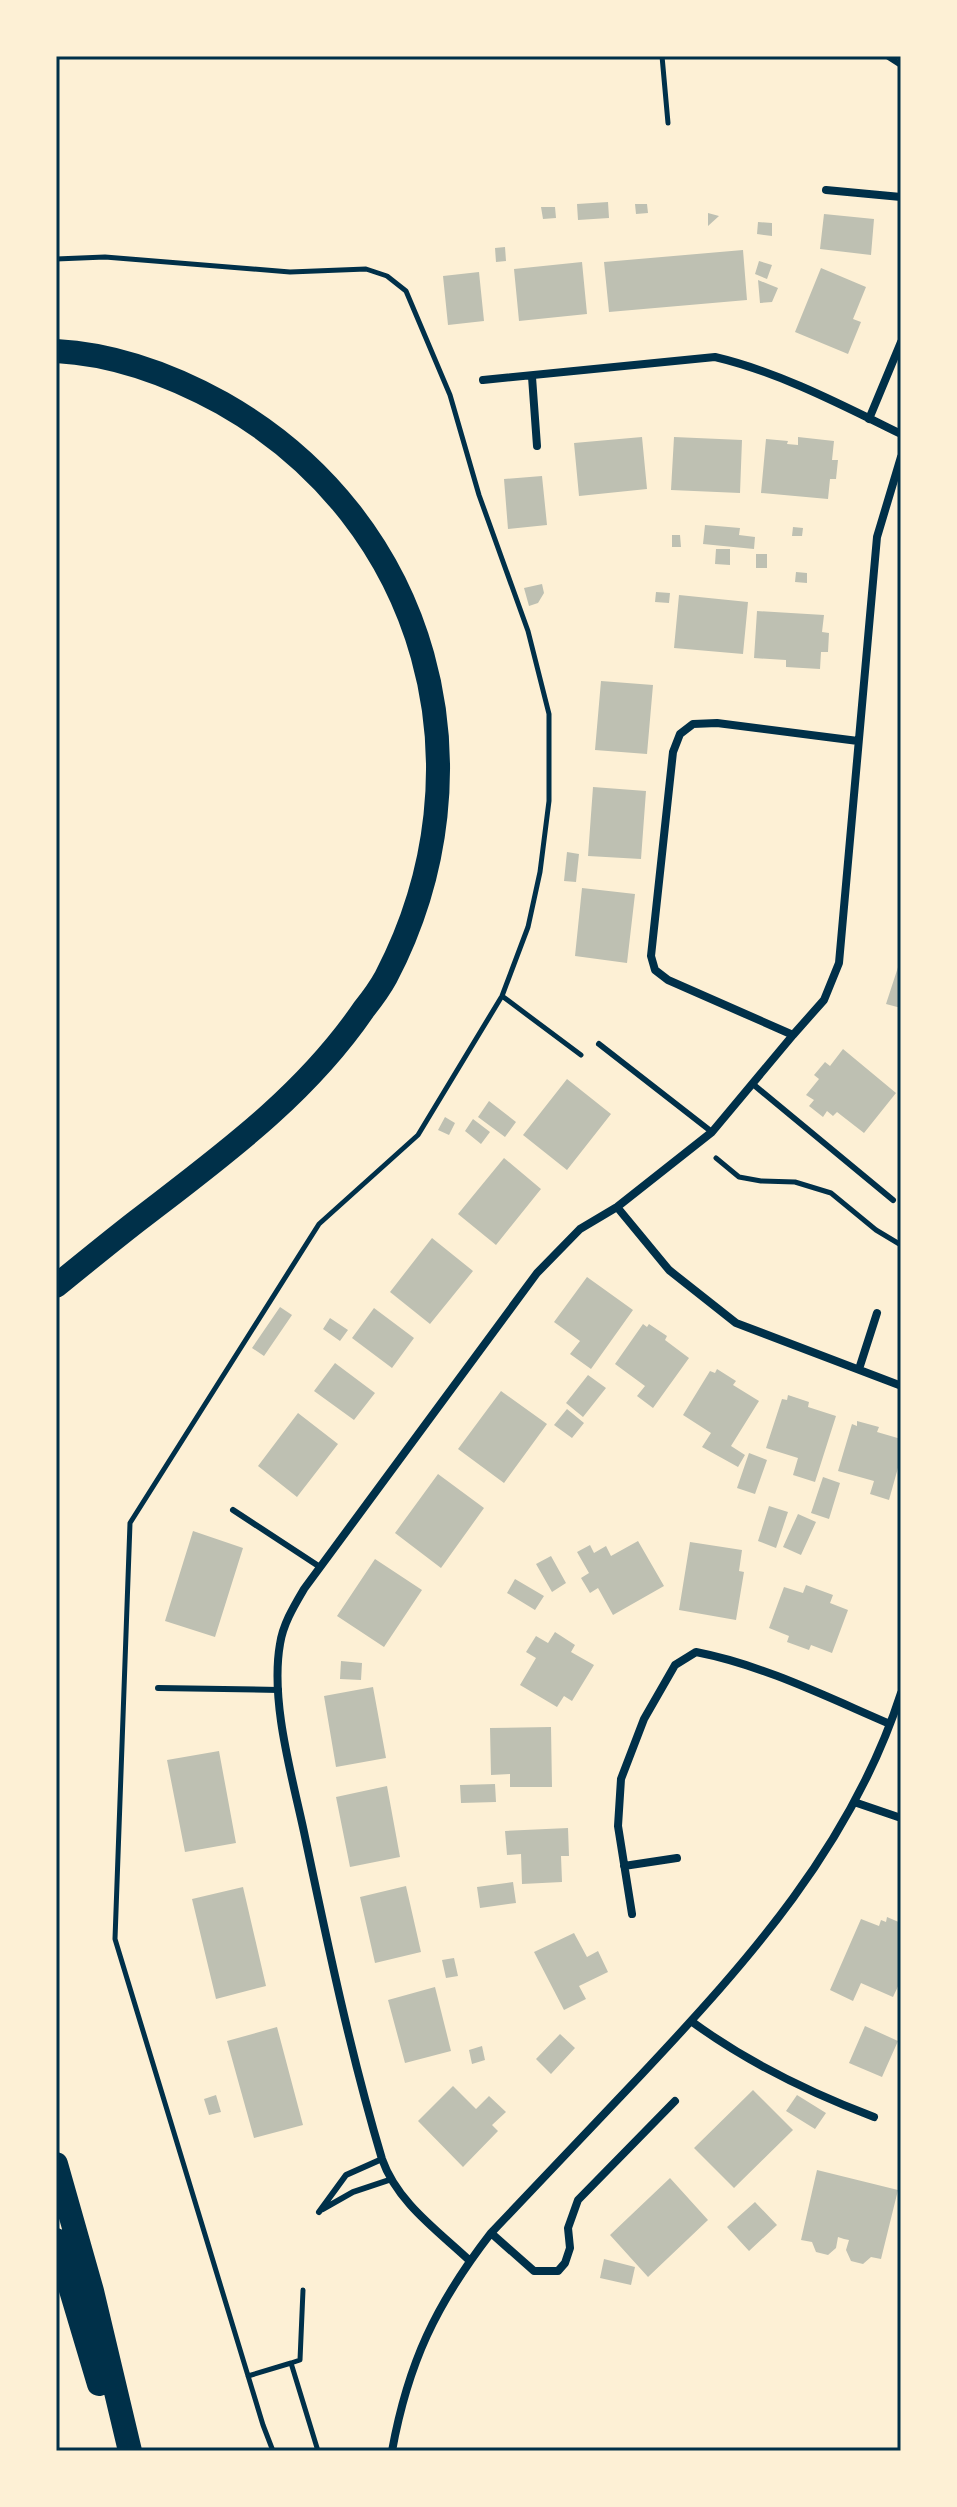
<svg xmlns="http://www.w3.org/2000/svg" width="957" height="2507" font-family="Poppins,sans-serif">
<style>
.building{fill:#bec0b2}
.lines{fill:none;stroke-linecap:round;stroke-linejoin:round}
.path{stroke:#003049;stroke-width:5}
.service{stroke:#003049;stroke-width:6}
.minor{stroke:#003049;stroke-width:8}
.motorway{stroke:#003049;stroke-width:24}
.neatline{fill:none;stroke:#003049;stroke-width:3}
</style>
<rect width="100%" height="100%" fill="#fdf0d5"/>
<path class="building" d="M608,202l1,16 -31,2 -1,-16z
M635,204h12l1,9 -12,1z
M541,207h14l1,11 -13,1z
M708,213l11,3 -11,10z
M824,214l50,5 -3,36 -51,-6z
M758,222l14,1v13l-15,-2z
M505,247l1,14 -10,1 -1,-14z
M743,250l4,50 -138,12 -5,-50z
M759,261l13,4 -5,14 -12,-5z
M582,262l5,52 -68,7 -5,-52z
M821,268l45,19 -13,32 8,3 -13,32 -53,-22z
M479,272l5,49 -36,4 -5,-49z
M758,280l20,8 -6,14 -12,1z
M642,437l5,52 -68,7 -5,-53z
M674,437l68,3 -2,53 -69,-3z
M798,437l36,4 -2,19h6l-2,19h-6l-2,20 -67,-6 5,-54 22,2 -1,3 11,1z
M542,476l5,49 -39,4 -4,-50z
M705,525l35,3 -1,7 16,2 -1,12 -51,-5z
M793,527l10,1 -1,8h-10z
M672,535h8l1,12h-9z
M716,549h14v16l-15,-1z
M756,554h11v14h-11z
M796,572l11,1v10l-12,-1z
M542,584l2,9 -6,10 -9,3 -5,-18z
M656,592l14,1 -1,10 -14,-1z
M679,595l69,7 -5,52 -69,-6z
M757,611l67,4 -2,17 7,1 -1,19h-7l-1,17 -34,-2v-7l-32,-2z
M601,681l52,4 -6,69 -52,-4z
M593,787l53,4 -5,68 -53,-3z
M567,852l12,2 -3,28 -12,-1z
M582,888l53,6 -8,69 -52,-7z
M901,958v50l-15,-4z
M843,1049l53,44 -32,40 -27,-21 -4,4 -6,-5 -4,6 -14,-11 5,-6 -8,-5 13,-16 -5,-4 11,-13 5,4z
M567,1079l44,35 -44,56 -44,-35z
M489,1101l27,21 -11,15 -27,-20z
M445,1117l10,6 -6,12 -11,-5z
M473,1119l17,13 -9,12 -16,-13z
M504,1158l37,31 -45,56 -38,-31z
M432,1238l41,33 -43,53 -40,-32z
M587,1277l46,33 -42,59 -21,-15 10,-13 -26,-19z
M280,1307l12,8 -28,41 -12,-8z
M374,1308l40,30 -22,30 -40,-30z
M330,1318l18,12 -8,11 -17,-12z
M643,1324l4,3 2,-3 18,12 -2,4 24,18 -36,50 -16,-12 8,-10 -30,-22z
M335,1363l40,30 -21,27 -40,-29z
M717,1369l19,12 -3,4 26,16 -28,45 14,9 -7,12 -36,-20 9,-14 -28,-18 27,-44 5,2z
M588,1375l18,13 -23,29 -17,-14z
M501,1391l46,33 -43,59 -46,-34z
M788,1395l21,7 -1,5 28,9 -21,66 -22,-7 5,-17 -32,-10 16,-49 5,1z
M567,1409l17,14 -12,15 -18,-13z
M298,1413l40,31 -41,53 -39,-31z
M857,1421l22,6 -2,5 24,7v18l-12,43 -19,-6 4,-13 -36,-10 14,-47 5,2z
M749,1453l18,7 -12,34 -18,-6z
M438,1474l46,34 -43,60 -46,-35z
M823,1477l17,6 -11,36 -18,-6z
M769,1506l19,6 -12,36 -18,-7z
M798,1514l18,8 -15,33 -18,-8z
M193,1531l50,17 -28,89 -50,-16z
M638,1541l26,45 -51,29 -15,-27 -8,5 -9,-15 8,-5 -12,-21 13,-7 4,8 12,-7 5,10z
M690,1542l52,8 -3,21 5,1 -8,48 -57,-10z
M551,1556l15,27 -14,9 -16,-28z
M375,1559l47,31 -38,57 -47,-31z
M515,1579l29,17 -9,14 -28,-17z
M806,1585l27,10 -3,8 18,7 -16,43 -21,-8 -2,5 -22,-8 2,-6 -20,-8 15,-41 19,6z
M555,1632l20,13 -4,7 23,13 -22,36 -8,-5 -7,11 -37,-22 16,-27 -10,-6 10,-16 12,7z
M341,1661l21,2 -1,17 -21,-1z
M373,1687l13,71 -50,9 -12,-71z
M551,1727l1,60h-42v-13l-19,1 -1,-47z
M219,1751l17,92 -51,9 -18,-92z
M495,1784l1,18 -35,1 -1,-18z
M387,1786l13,71 -50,10 -14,-70z
M568,1828l1,28h-8l1,26 -40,2 -1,-30 -14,1 -2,-24z
M513,1882l3,21 -36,5 -3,-21z
M406,1886l15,66 -46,11 -15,-66z
M243,1887l23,99 -50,13 -24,-100z
M887,1917l14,6v57l-8,17 -32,-14 -8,18 -23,-11 31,-71 18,7 2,-6 5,2z
M574,1933l13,24 11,-6 10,21 -29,14 7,13 -22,11 -30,-58z
M454,1958l4,18 -12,2 -4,-18z
M435,1987l16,64 -46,12 -17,-63z
M865,2026l33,15 -16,36 -33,-14z
M277,2027l26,98 -49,13 -27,-97z
M560,2034l15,14 -24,26 -15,-15z
M482,2046l3,14 -13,4 -3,-14z
M453,2086l23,23 13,-13 17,16 -14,13 6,6 -35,36 -45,-46z
M753,2090l40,40 -59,58 -40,-40z
M216,2095l5,17 -12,3 -5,-16z
M797,2095l29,18 -11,16 -29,-18z
M817,2170l81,20 -17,69 -10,-2 -8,7 -12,-3 -5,-11 3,-10 -5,-1 -6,-2 -2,11 -8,7 -12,-3 -4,-10 -11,-2z
M670,2178l38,42 -60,57 -38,-42z
M755,2202l22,23 -28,26 -22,-24z
M604,2259l31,8 -4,18 -31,-7z"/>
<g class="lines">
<path class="path" d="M662,56l6,67
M56,259l49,-2 185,15 76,-3 21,7 19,15 44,104 29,100 49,136 21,83v87l-9,71 -12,55 -26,69 -84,139 -99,89 -189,299 -15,416 148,486 10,26
M502,996l79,59
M716,1158l23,19 22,4 34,1 36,11 45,37 25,15
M291,2363l9,-3 3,-70
M248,2376l43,-13 27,88"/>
<path class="service" d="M887,56l14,9
M599,1044l113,88
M754,1085l139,115
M233,1510l87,57
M158,1688l121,2
M323,2209l30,-17 36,-12
M319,2212l27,-37 36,-16"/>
<path class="minor" d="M826,190l75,7
M532,377l5,69
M483,380l232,-23c64,15 127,48 186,77
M869,419l32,-77
M858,741l-141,-18 -24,1 -13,10 -7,18 -22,204 4,14 13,10 125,55 31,-35 15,-37 38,-426 24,-80
M617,1207l52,63 67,53 163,62
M859,1369l18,-56
M854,1802l47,16
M624,1866l53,-8
M632,1914l-14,-88 3,-47 23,-60 31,-54 21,-13c67,13 131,45 194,72
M691,2021c57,42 117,71 183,96
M491,2233l43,38h24l7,-8 5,-15 -2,-20 10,-28 97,-99
M470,2261c-33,-31 -73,-59 -88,-102 -32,-107 -55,-218 -78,-327 -12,-56 -34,-131 -24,-188 3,-20 14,-38 24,-55l233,-316 43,-44 37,-22 95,-75 81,-97
M392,2451c16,-88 44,-147 99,-218 50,-53 100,-106 150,-158 108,-115 211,-230 260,-382"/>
<path class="motorway" d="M56,351c58,3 115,24 166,52 207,117 273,365 164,574 -6,11 -14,22 -22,32 -60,88 -144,148 -227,212 -27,21 -54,43 -81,65
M56,2164l36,127 38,160
M56,2240l43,144"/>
</g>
<rect width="957" height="2507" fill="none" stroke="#fdf0d5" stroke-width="116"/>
<rect x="58" y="58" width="841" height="2391" class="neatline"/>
</svg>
